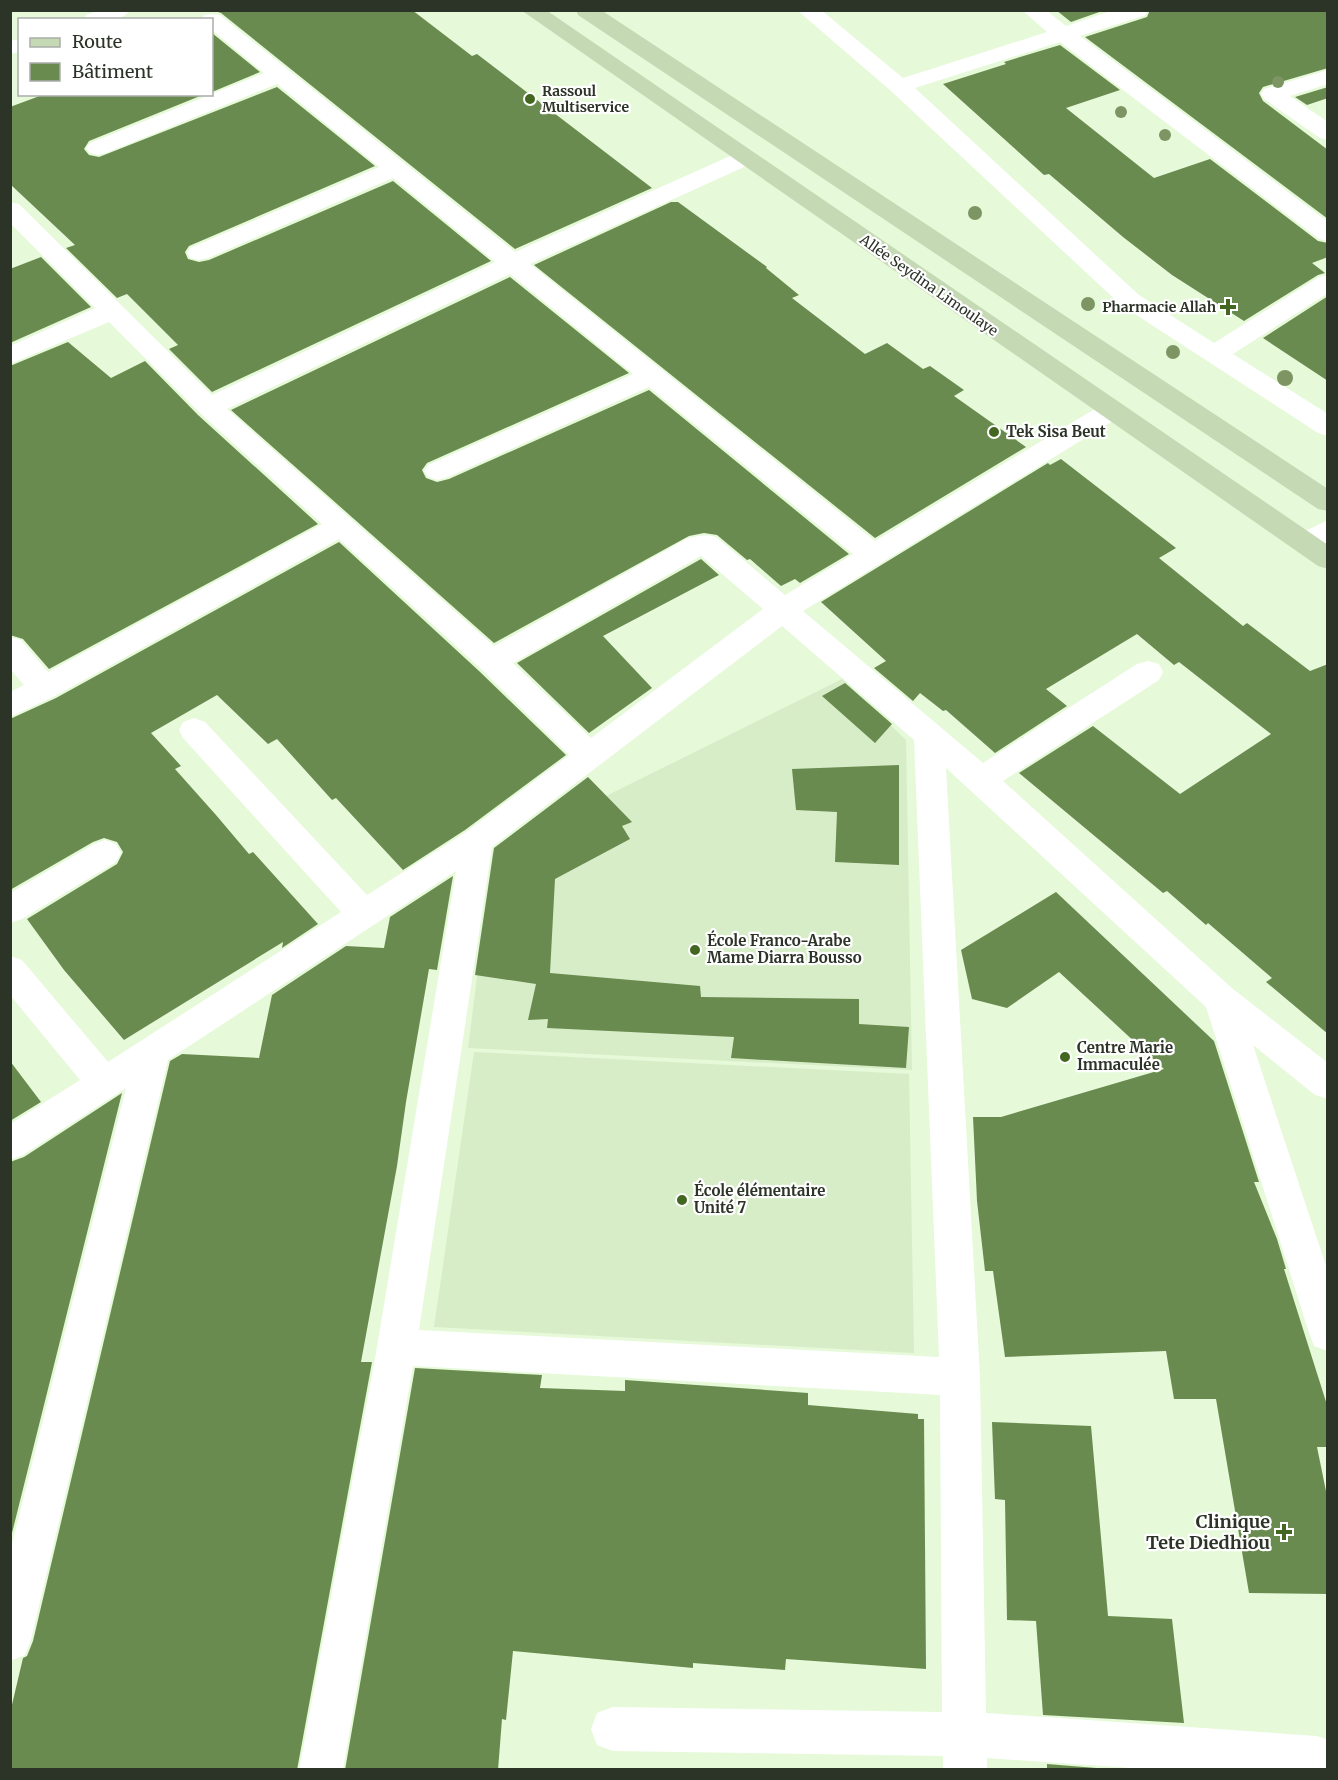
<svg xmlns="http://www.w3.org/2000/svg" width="1338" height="1780" font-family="Merriweather,serif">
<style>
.built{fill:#d7edc7}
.building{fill:#6a8b4f}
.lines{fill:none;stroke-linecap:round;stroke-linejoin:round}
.minor{fill:#fff;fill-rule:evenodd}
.major{fill:#c5d9b5;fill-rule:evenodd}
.tree{fill:#7c9562}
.poi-dot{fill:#436720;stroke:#fff;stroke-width:2}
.labels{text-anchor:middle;stroke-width:4.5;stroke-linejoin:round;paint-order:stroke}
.far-poi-label{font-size:14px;font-weight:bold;fill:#2c3327;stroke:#fff;text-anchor:start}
.far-street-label{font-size:14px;fill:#2c3327;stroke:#fff}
.poi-label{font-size:15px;font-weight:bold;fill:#2c3327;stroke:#fff;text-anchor:start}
.near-poi-label{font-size:18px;font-weight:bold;fill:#2c3327;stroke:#fff;text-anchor:end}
</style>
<rect width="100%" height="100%" fill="#e6f9d9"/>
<path class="built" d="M842,679l64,61 6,330 -444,-22 25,-196z
M474,1052l435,22 5,279 -480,-26z"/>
<path class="building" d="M212,10h200l60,46 5,-2 175,134 -137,61 -294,-236z
M1056,10h49l-34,12z
M1150,10h178v58l-65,19 -4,6 4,8 65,49v69l-243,-182 62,-20z
M212,33l48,39 -48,20z
M1060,45l60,45 -54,18 88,70 56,-19 108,82 10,2v14l-16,6 13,10 -7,2 -74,46 -72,-46 -49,-38 -74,-63 -5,1 -101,-91 63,-20 -2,-2z
M277,87l98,79 -186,80 -4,6 3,7 11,3 10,-2 184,-79 98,80 -279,131 -43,-43 9,-4 -51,-51 -10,4 -51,-50 9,-3 -65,-61v-77l35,-13h160l-116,47 -5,8 5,6 10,2z
M1328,87v11l-21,7 -12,-8z
M671,202h7l89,65 -1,1 33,27 -7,3 73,56 22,-11 36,26 7,-3 34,24 -10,6 72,51 -151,91 -341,-273z
M41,257l50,50 -81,36v-74z
M510,277l119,96 -202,90 -5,7 4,8 11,4 12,-3 200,-89 200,164 -49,29 -5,-4 -14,7 -31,-27 -3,1 -30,-25 -13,-2 -15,3 -195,107 -263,-233z
M1328,296v85l-65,-43z
M68,342l43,36 34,-17 53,54 120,109 -269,145 -26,-30 -13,-4v-269z
M1061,459l115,89 -17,10 84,68 4,-3 63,48 18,-7v370l-62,-52 6,-4 -64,-55 -2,2 -39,-34 -4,2 -144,-120 74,-47 87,68 91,-60 -92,-72 -5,3 -37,-31 -91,55 21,17 -72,47 -49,-43 -3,1 -23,-18 -7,8 -39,-33 12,-7 -65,-59 227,-139 2,2z
M339,542l140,129 87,84 -101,75 -62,40 -67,-72 -4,2 -55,-61 -9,5 -51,-49 -66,38 30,33 -6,3 41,46 33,39 4,-2 65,72 -36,24 1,-6 -159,98 -60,-70 -37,-51 90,-55 6,-12 -6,-10 -13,-4 -11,4 -83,48v-171l46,-21z
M701,559l18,16 -116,61 49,52 -63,45 -72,-70z
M845,683l47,41 -17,19 -53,-47z
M899,765v100l-64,-3 2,-50 -41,-2 -4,-41z
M588,777l44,45 -10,4 8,13 -75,40 -5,94 150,13 1,11 158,2v25l50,3 -3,41 -175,-10 3,-21 -187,-9 1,-9 -20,1 8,-36 -61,-9 19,-127z
M453,876l-16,94 -8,-1 -23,133 -9,64 -36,196h11l-75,408h-287v-57l13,-55 4,-2 6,-15 137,-580 12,-7 77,4 13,-63 74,-49 38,2 6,-31z
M1056,892l158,149 45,141h-5l23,57 9,30h-2l44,139v39h-11l11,54v93l-79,-1 -33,-194h-42l-8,-48 -161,6 -12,-86h-8l-8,-70 -4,-84h28l163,-48 -105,-97 -52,36 -35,-9 -11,-49z
M10,1061l31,41 -31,19z
M122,1093l-112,448v-379l14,-5z
M415,1368l127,7 -2,13 85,3v-11l183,13v12l110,9v5h6l2,250 -140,-10 -1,11 -92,-7v5l-180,-17 -7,69 -4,-1 -4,51h-153z
M992,1422l99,4 17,190 64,3 12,104 -141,-8 -7,-94 -29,-1 -2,-120 -10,-1z
M1047,1764l74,6h-74z"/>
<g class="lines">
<path class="minor" d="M99,10h31c-9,14 -32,10 -46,10l2,-5z
M797,10h24l82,68 144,-46 -25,-22h24l20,16 48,-16h34l-2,5 -66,21 248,186v19l-9,-2 -259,-197 -145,46 224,207 75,48 105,-66 9,-2v18l-95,61 95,60v22l-10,-3 -197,-128 -230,-214z
M212,14l8,1 295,237 222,-99 8,-2 8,2 4,5 -4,5 -223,101 345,277 228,-137 9,-3 9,3 4,6 -4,6 -318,195 180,152 154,-99 11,-3 11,3 4,8 -4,8 -156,101 230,208 95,74v36l-13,-4 -62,-50 75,227v79l-14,-5 -5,-13 -103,-326 -260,-239 34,609 6,336 331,23 11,4v30h-167l-174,-12v12h-44v-14l-330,-5 -16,-6 -6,-16 6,-16 16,-6 329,5 -2,-317 -527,-29 -70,404h-44l78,-423 79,-476 -288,189 -137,580 -6,15 -15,6v-109l116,-464 -103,67 -13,5v-36l70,-44 -70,-85v-39l12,4 86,102 233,-150 -158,-174 -4,-8 4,-8 11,-4 11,4 162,173 99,-63 103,-77 -88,-86 -142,-130 -284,157 -45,21v-25l14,-7 -14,-16v-32l11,3 27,32 274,-148 -122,-111 -91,-91 -99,42v-18l85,-38 -85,-85v-21l9,2 193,191 283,-133 -102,-84 -185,80 -9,2 -9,-2 -3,-5 3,-5 189,-81 -102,-83 -171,69 -8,2 -8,-2 -4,-5 4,-5 174,-70 -52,-43v-10h-10l2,-5zM510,274l123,100 -205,91 -4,6 4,6 10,3 10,-3 201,-90 204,167 -68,41 -69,-58c-11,-3 -19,-1 -30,2l-192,107 -267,-237zM701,556l62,53 -172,129 -78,-75zM782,626l132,114 25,617 -520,-27 73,-483z
M20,39v13l-10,2v-13z
M1328,70v14l-38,12 38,26v18l-8,-2 -56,-39 -3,-5 3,-5z
M1328,520v23l-23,10 -10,-3 -4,-7 4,-7z
M105,840l11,4 5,9 -5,9 -94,57 -12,4v-30l84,-49z"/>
<path class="major" d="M521,10h25l782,535v24l-10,-3z
M576,10h25l727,479v22l-10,-2 -740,-494z"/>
</g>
<g class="tree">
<circle cx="1278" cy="82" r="6"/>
<circle cx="1121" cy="112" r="6"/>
<circle cx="1165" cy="135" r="6"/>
<circle cx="975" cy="213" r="7"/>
<circle cx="1088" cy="304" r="7"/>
<circle cx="1173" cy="352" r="7"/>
<circle cx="1285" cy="378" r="8"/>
</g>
<g class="poi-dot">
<circle cx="530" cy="99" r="6"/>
<path d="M1225 298h6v6h6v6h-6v6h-6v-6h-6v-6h6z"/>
<circle cx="994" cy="432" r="6"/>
<circle cx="695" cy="950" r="6"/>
<circle cx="1065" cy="1057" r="6"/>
<circle cx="682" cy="1200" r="6"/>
<path d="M1281 1523h6v6h6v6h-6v6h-6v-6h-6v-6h6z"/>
</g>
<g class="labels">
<g class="far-poi-label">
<text x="542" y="96">Rassoul<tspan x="542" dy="16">Multiservice</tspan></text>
<text x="1216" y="312" text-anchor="end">Pharmacie Allah</text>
</g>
<g class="far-street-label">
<text transform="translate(929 285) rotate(35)" y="5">Allée Seydina Limoulaye</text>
</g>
<g class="poi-label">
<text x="1006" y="437">Tek Sisa Beut</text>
<text x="707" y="946">École Franco-Arabe<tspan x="707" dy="17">Mame Diarra Bousso</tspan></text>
<text x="1077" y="1053">Centre Marie<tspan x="1077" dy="17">Immaculée</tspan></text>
<text x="694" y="1196">École élémentaire<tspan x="694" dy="17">Unité 7</tspan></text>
</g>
<g class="near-poi-label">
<text x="1270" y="1528">Clinique<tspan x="1270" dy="21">Tete Diedhiou</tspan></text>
</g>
</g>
<rect width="1338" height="1780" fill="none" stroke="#2c3327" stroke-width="24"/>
<rect x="18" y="18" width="195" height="78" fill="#ffffff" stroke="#abada9" stroke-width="1.5"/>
<rect x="30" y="38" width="30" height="9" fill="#c5d9b5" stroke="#abada9" stroke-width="1.5"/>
<text x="72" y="48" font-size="18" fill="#2c3327">Route</text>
<rect x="30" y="63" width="30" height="18" fill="#6a8b4f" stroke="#abada9" stroke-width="1.5"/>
<text x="72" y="78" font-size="18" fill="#2c3327">Bâtiment</text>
</svg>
